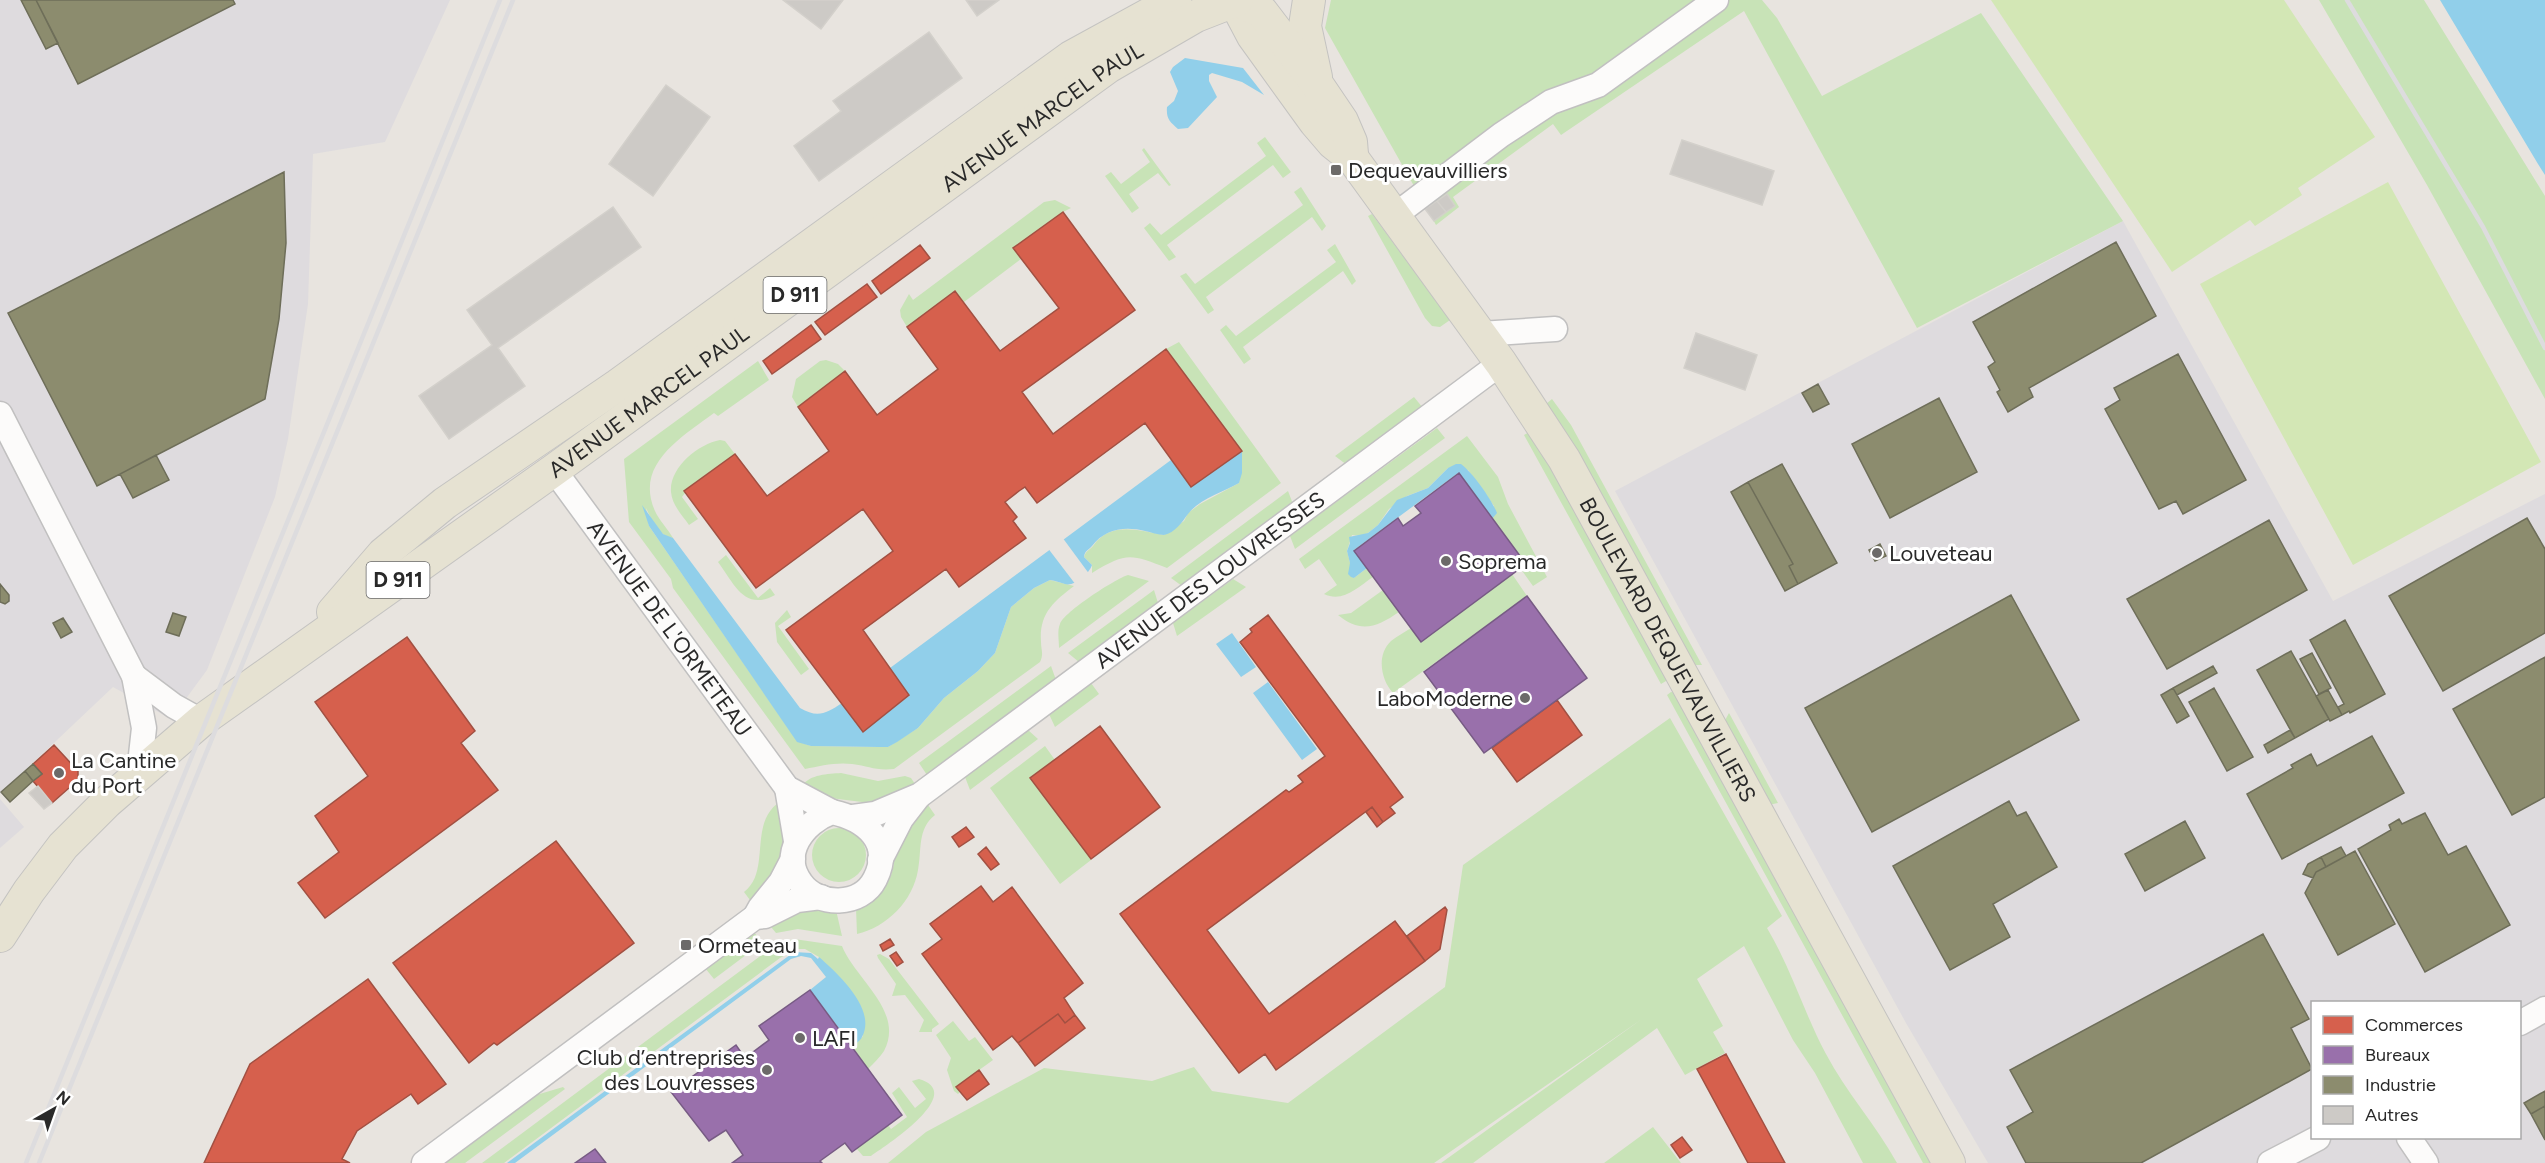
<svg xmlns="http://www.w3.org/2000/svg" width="2545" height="1163" font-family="Figtree,sans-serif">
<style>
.industrial{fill:#dedbde;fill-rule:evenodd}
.green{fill:#c8e3b7}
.pitch{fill:#d3e7b5}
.water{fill:#91cfea}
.pier{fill:#e8e4df}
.shops{fill:#d6604d;stroke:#a25042;stroke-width:1.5}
.offices{fill:#9970ab;stroke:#775b84;stroke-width:1.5}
.industry{fill:#8c8c6e;stroke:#6e6e59;stroke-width:1.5}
.building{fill:#cdcac6;stroke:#d3d0cb;stroke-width:1.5}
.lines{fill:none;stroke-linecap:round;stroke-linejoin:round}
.minor-casing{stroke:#c1c0c0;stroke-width:27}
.major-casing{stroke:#c4c3c1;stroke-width:34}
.minor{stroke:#fcfbfa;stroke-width:24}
.major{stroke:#e6e2d2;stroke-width:32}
.rail{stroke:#dddcde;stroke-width:4.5}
.poi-dot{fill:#6c6a69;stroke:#fff;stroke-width:2}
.labels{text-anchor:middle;stroke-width:6;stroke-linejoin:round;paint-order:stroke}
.shield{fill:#fff;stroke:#696969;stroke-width:1.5}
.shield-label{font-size:21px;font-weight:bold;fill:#292929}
.street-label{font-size:22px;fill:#292929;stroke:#fff}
.poi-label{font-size:22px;fill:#292929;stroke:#fff;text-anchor:start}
</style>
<rect width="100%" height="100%" fill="#e8e4df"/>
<path class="industrial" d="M0,0h450l-65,142 -72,12 -5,150 -20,135 -13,58 -68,173 -36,49 -58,-32 -113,107z
M2123,221l210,380 212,-107v669h-557l-82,-140 -291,-532zM2312,1002h208v136h-208z
M0,799l24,28 -24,21z"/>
<path class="green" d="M1331,0h431l15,18 45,78 159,-83 142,208 -206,107 -173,-317 -183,124 -8,-11 -100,73 6,10 -23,18 -111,-197z
M2319,0h105l121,196v203l-118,-214z
M1265,137l26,35 -8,6 -10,-13 -106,80 9,12 -7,4 -25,-33 6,-5 11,12 105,-79 -9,-13z
M1144,148l27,37 -2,1 -11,-13 -29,21 10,14 -7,5 -27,-37 6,-4 10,12 29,-22 -8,-12z
M1301,187l25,39 -4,5 -10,-14 -106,80 8,13 -6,4 -28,-38 6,-3 9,11 108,-79 -9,-13z
M1055,200l16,8 -8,4 -42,47 -57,43 -9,-11 -48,36 -6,-10 -1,-7 9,-16 4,6 131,-98z
M1372,214l78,106 -10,7 -8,-1 -7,-8 -57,-102z
M1335,244l21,37 -4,4 -9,-14 -100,76 8,12 -7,5 -24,-34 6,-5 10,11 100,-74 -9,-12z
M1179,342l102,141 -114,85c-37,-14 -40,-16 -75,5v-8l-8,-8c2,-7 5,-6 9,-11 17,-25 45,-16 71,-11l20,-14 4,-8 12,-9 39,-21 3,-32 -76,-102z
M826,360l12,4 7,7 -47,36 -6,-10 4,-18 24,-18z
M758,361l11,19 -51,36 -4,-3c-32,24 -80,51 -59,98 4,9 13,18 18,27 -15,-2 -21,-18 -27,-30l3,18 148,215 14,5 68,1h9l30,-19 26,-30 34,-27 17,-18 16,-46 23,-19 16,-8 24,6c-21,16 -35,28 -33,56 0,8 3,12 -1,20l-146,107c-19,2 -25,-3 -42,-5 -16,-2 -32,2 -47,5l-132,-181 -2,-9 -42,-57 -5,-63z
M1414,397l9,11 -76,57 -12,-9z
M1552,399l19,26 131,240h-11l-132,-242 -13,-19z
M1437,428l8,10 -150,111 -5,-13z
M1531,431l138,243 -3,7 -5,3 -137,-249z
M1467,436l31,41 10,27 39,73 -14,9 -13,-18 -28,-49 2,-13 -26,-36 -20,-2 -20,20 -21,8 -18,13 -11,16 -10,8 -7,3 -9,-1 -5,16 7,27 13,-10 6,9c-15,10 -30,26 -49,17l13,-9 -18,-26 -14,10 -6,-10z
M720,440l5,1 10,13 -51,37 1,2 -3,4 16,22 -9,6c-7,-10 -17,-20 -18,-33 -2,-24 27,-48 49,-52z
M1288,491l5,13 -111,82 -11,-8z
M726,555l32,43 12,-10 5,7c-31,17 -41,-12 -57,-33z
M1512,574l15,22 -134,97c-12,-13 -17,-38 -2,-52 6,-5 14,-9 20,-13l11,13z
M1128,575l21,6 -90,67c0,-8 -2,-17 1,-24 4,-12 55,-45 68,-49z
M1233,579l13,8 -69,49 -4,-13z
M1154,590l4,13 -79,59 -11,-9z
M1383,590l16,22c-22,15 -38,22 -61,3l13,-2z
M787,610l4,7 -13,9 31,43 -8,6 -24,-33 -2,-19z
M1051,666l5,14 -129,95 -8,-12z
M1091,683l8,11 -44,33 -6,-13z
M1671,692l9,1 255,470h-12l-256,-468z
M1729,713l49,90 -10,2 -45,-81z
M1670,718l112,198 -15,12c24,40 37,85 59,126 20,38 50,71 71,109h-34l-48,-90 -22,-33 -49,-94 -47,33 26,47 -10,6 12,21 -40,22 -28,-47 -184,135h-32l201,-144 -208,144h-546l38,-31 118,-64 108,13 42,-14 18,24 76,12 157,-116 18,-122z
M1028,730l10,9 -68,51 -5,-13z
M1045,746l10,14 36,100 -31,24 -70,-96z
M841,773l37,8 27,-5 6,2 4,6 -25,17 -20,2 -40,-5 -28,-12c8,-12 26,-12 39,-13z
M781,801l5,11 -2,43 -31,49 -9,-12c28,-21 3,-70 37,-91z
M928,805l7,10c-18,14 -13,35 -17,55 -5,31 -31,57 -61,64l-1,-26c17,-9 33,-19 37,-40 2,-7 1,-16 3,-23 4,-11 23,-35 32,-40z
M812 855a27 27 0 1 1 54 0a27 27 0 1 1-54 0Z
M795,907l41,3 6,26 -44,-7 -22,4 -9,-11z
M754,932l8,11 -48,36 -9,-11z
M794,939l48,7c13,33 63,65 42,105 -4,6 -11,13 -16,18l-15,-22 10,-11 -44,-79 -14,-8h-9l-16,9 -276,205h-22l293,-218z
M880,954l9,5 50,65 -7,5v3h-13l5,-12 -19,-25 -13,1 4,-12 -18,-26 -1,-3z
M953,1021l16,20 6,-4 18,23 -36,26 3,6 -2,2 -4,-3 -7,-21 4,-12 -15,-23z
M919,1079c49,14 -35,68 -48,77h-8l-7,-8 32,-23 3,4 16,-12 -15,-24 7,-6 16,21 11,-9 -14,-18z
M563,1087l2,2 -100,74h-23l91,-67z
M1653,1127l28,36h-77z"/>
<path class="pitch" d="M1991,0h293l91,137 -77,51 4,7 -47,31 -5,-6 -78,52z
M2388,182l153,280 -188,103 -153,-281z"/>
<path class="water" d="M2440,0h105v175l-7,-11z
M1185,58l58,10 21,27 -22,-13 -30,-9 -3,2v6l8,16 -29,31 -10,1c-8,-7 -12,-10 -11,-22l7,-6 4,-10 -8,-19 3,-5z
M1242,451v22l-3,10c-16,9 -40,16 -51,31 -6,8 -13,19 -24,21 -5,0 -14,-3 -19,-4 -21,-5 -40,-2 -53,15 -4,5 -7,4 -8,11l8,8c-3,9 -18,22 -27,19 -6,-2 -9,-3 -15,-4l-16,8 -23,19 -16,46 -17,18 -34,27 -26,30 -21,14 -9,5h-9l-68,-1 -14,-4 -148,-216 -7,-21 21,29 10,4 127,170c17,10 26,6 42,-5l21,28 46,-35 -19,-28 281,-208 20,27z
M1456,464h5c12,9 31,36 36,49l-5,6 -34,-46 -104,77 13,18 -13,10 -3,-1 -3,-3 2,-11 -3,-12 3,-8 -1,-6 19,-4 10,-8 19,-25 31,-12 20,-20z
M1232,633l24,34 -15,10 -25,-33z
M1268,682l49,67 -15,11 -49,-67z
M794,952l17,1 7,6 1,-2c19,17 58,52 43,80 -1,3 -7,7 -9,10l-43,-57 16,-13 -15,-19 -10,-2 -10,3 -276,204h-8z"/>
<path class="pier" d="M1062,537l28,38 -14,10 -29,-38z"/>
<path class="shops" d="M1063,212l72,98 -113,82 31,42 113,-85 76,102 -51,36 -46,-64 -108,80 -12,-16 -6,4 -14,11 12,15 -4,4 13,17 -67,49 -13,-18 -83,61 46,65 -46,37 -77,-102 107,-79 -30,-42 -107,79 -72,-97 51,-37 32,42 62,-45 -31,-44 47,-36 32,44 61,-46 -31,-42 48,-36 45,60 59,-43 -46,-60z
M920,245l10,13 -49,36 -9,-13z
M867,284l10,13 -52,38 -10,-13z
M811,325l10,14 -49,35 -9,-13z
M1268,615l135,182 -13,10 5,6 -12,9 -11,-15 -165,123 62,84 126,-93 30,40 -149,109 -11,-16 -26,19 -119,-159 166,-124 3,2 14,-10 -5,-6 27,-20 -85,-114 12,-10 -2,-3z
M407,637l68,94 -14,12 37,47 -173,128 -27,-35 41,-31 -24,-36 53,-40 -53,-74z
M1557,700l25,35 -65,47 -25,-34z
M1100,726l60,81 -69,52 -61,-81z
M54,745l24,26v9l-26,23 -19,-22 9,-7 -9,-10z
M1372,807l11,15 -6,5 -11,-15z
M966,827l8,10 -15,10 -7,-10z
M556,841l78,102 -137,102 -3,-2 -25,20 -76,-100z
M986,847l13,17 -8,6 -13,-16z
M981,886l12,16 19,-15 71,96 -19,15 11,17 -10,8 -7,-9 -40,29 -6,-7 -19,14 -71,-96 20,-15 -12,-15z
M1445,907l2,3 -7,39 -15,12 -18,-25z
M890,939l4,6 -11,6 -3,-6z
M896,952l7,10 -6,4 -7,-10z
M368,979l78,105 -28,20 -7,-10 -54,37 -15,28 8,4h-146l46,-99z
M1058,1014l7,9 10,-8 10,13 -50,38 -17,-23z
M1726,1054l59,109h-37l-51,-94z
M979,1070l10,14 -22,16 -11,-13z
M1682,1137l10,13 -12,8 -9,-13z"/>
<path class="offices" d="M1459,473l67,91 -105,78 -67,-91 44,-33 5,8 18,-13 -6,-7z
M1527,596l60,82 -103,75 -60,-81z
M810,990l92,125 -50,37 -7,-9 -25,18 2,2h-90l11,-8 -17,-25 -17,11 -38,-49 65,-47 9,13 24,-18 -10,-14z
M595,1149l11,14h-31z"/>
<path class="industry" d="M21,0h15l22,43 -12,6z
M36,0h197l2,4 -157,80z
M284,172l2,71 -7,76 -14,80 -168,87 -89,-173z
M2116,242l40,74 -127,72 4,9 -25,15 -11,-20 3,-2 -12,-23 7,-5 -22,-40z
M2178,354l68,126 -63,34 -7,-13 -17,8 -54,-100 15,-9 -6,-12z
M1818,384l11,20 -16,8 -11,-19z
M1939,398l38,74 -87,46 -38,-74z
M156,455l13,25 -36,18 -13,-24z
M1782,464l55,99 -39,21 -9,-18 4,-2 -45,-82z
M1748,482l45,82 -4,2 9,18 -13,7 -54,-99z
M2527,518l18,31v84l-102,58 -54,-95z
M2269,520l38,70 -140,79 -40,-70z
M1880,544l6,12 -11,5 -6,-11z
M0,584l9,11v6l-4,3 -5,-2z
M2011,595l68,125 -207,112 -67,-124z
M173,613l13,4 -7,19 -13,-4z
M63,618l9,14 -11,6 -8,-15z
M2345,620l40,74 -35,19 -1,-2 -7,4 -4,-8 6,-3 -34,-64z
M2291,651l38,68 -34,19 -38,-68z
M2312,653l19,35 -12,6 -19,-35z
M2545,657v140l-33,18 -59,-106z
M2213,666l4,7 -40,22 -4,-7z
M2173,688l16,28 -12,7 -16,-28z
M2214,688l39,69 -26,14 -38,-69z
M2328,690l14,25 -12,6 -14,-25z
M2290,730l5,8 -27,15 -4,-8z
M2372,736l32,57 -122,66 -35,-65 46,-26 -2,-3 20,-11 6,12z
M33,764l9,10 -9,7 -8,-10z
M25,771l8,10 -23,21 -9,-10z
M2009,801l8,15 9,-4 31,55 -64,37 17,33 -60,33 -57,-104z
M2425,813l23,42 18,-9 44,79 -85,47 -67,-123 33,-19 -2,-5 10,-6 3,5z
M2185,821l20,37 -60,33 -20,-37z
M2341,847l5,9 -20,11 -5,-10z
M2355,851l40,73 -57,31 -33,-62 11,-21z
M2321,857l5,10 -10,5 -3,6 -10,-4 5,-10z
M2263,934l46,85 -18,9 21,41 -171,94h-115l-19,-36 26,-15 -23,-42z
M2545,1091v15l-14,8 -7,-11z
M2545,1106v34l-14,-26z"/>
<path class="building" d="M783,0h60l-22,29z
M966,0h33l-22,16z
M929,32l33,46 -143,103 -25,-35 47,-35 -8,-10z
M666,85l44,32 -57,79 -44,-32z
M1682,140l92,31 -12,34 -92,-31z
M1447,194l8,12 -9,6 -9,-11z
M1437,201l9,11 -12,9 -9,-12z
M613,207l28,40 -143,101 27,38 -76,53 -30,-43 73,-51 -25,-35z
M1696,333l61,22 -12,35 -61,-22z
M38,786l14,17 -8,6 -15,-16z"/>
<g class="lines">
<g class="minor-casing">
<g id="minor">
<path d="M1394,216l107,-81 50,-33 47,-17 118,-85"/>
<path d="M1480,334l75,-5"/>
<path d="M0,414l134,262 10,52 -3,27"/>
<path id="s1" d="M554,470l233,318 45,24"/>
<path d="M134,676l40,30 27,15"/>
<path d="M787,788l9,53"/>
<path d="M832,812c33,7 62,30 43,67 -14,28 -57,28 -74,4 -22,-29 3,-61 31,-71z"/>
<path id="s2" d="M853,817l22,-3 45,-19 581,-432"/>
<path d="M880,860l21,-41 17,-22"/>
<path d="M755,917l5,-9 21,-26 12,-23"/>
<path d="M2520,1023l25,-14"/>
<path d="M2409,1138l17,25"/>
<path d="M424,1163l331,-246 10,-1 32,-16 24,-3"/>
<path d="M2270,1163l48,-25"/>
</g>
</g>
<g class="major-casing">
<g id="major">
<path id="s3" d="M1234,0l19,36 62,86 18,21 20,16 148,204 63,96 385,704"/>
<path d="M1309,0l-4,26 11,51"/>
<path d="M1242,3l20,9 55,72 25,37 9,21 1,12"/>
<path d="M333,612l50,-58 62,-51 173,-118 453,-328 104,-57"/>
<path id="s4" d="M0,936l29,-45 34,-45 44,-44 94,-81 353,-251 554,-403 88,-51 41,-16"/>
</g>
</g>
<use href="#minor" class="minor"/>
<use href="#major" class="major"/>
<path class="rail" d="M2347,0l136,227 62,121
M26,1163l474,-1163
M39,1163l474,-1163"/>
</g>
<g class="poi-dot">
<rect x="1330" y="164" width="12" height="12" rx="3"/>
<circle cx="1877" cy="553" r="6"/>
<circle cx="1446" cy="561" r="6"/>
<circle cx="1525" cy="698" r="6"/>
<circle cx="59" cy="773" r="6"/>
<rect x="680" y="939" width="12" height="12" rx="3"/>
<circle cx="800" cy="1038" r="6"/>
<circle cx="767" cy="1070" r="6"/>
</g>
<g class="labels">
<g class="shield">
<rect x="763.5" y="277" width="63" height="36" rx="4.5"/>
<rect x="366.5" y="562" width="63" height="36" rx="4.5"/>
</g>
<g class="shield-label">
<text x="795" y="302">D 911</text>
<text x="398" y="587">D 911</text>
</g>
<g class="street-label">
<text dy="8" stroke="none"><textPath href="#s4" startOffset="1332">AVENUE MARCEL PAUL</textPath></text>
<text dy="8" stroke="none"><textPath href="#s4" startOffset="846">AVENUE MARCEL PAUL</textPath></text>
<text dy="8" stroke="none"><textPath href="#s2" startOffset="432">AVENUE DES LOUVRESSES</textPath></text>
<text dy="8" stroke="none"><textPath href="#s1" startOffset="196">AVENUE DE L'ORMETEAU</textPath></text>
<text dy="8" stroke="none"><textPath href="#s3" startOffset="784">BOULEVARD DEQUEVAUVILLIERS</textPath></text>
</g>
<g class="poi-label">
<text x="1348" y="178">Dequevauvilliers</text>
<text x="1889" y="561">Louveteau</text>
<text x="1458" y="569">Soprema</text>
<text x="1513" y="706" text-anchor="end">LaboModerne</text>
<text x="71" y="768">La Cantine<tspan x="71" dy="25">du Port</tspan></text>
<text x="698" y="953">Ormeteau</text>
<text x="812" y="1046">LAFI</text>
<text x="755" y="1065" text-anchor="end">Club d’entreprises<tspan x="755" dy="25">des Louvresses</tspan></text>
</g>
</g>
<rect x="2311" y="1001" width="210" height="138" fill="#ffffff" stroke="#a9a9a9" stroke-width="1.5"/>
<rect x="2323" y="1016" width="30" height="18" fill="#d6604d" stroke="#a9a9a9" stroke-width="1.5"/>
<text x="2365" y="1031" font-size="18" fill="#292929">Commerces</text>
<rect x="2323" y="1046" width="30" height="18" fill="#9970ab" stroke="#a9a9a9" stroke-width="1.5"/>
<text x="2365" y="1061" font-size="18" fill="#292929">Bureaux</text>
<rect x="2323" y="1076" width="30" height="18" fill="#8c8c6e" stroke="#a9a9a9" stroke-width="1.5"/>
<text x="2365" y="1091" font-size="18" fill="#292929">Industrie</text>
<rect x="2323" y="1106" width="30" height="18" fill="#cdcac6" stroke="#a9a9a9" stroke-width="1.5"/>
<text x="2365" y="1121" font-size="18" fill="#292929">Autres</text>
<g transform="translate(54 1109) rotate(40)" stroke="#ffffff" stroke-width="4.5" paint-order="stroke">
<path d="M0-4.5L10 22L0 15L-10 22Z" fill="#292929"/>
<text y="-9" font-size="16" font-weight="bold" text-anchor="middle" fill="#292929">N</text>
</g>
</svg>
